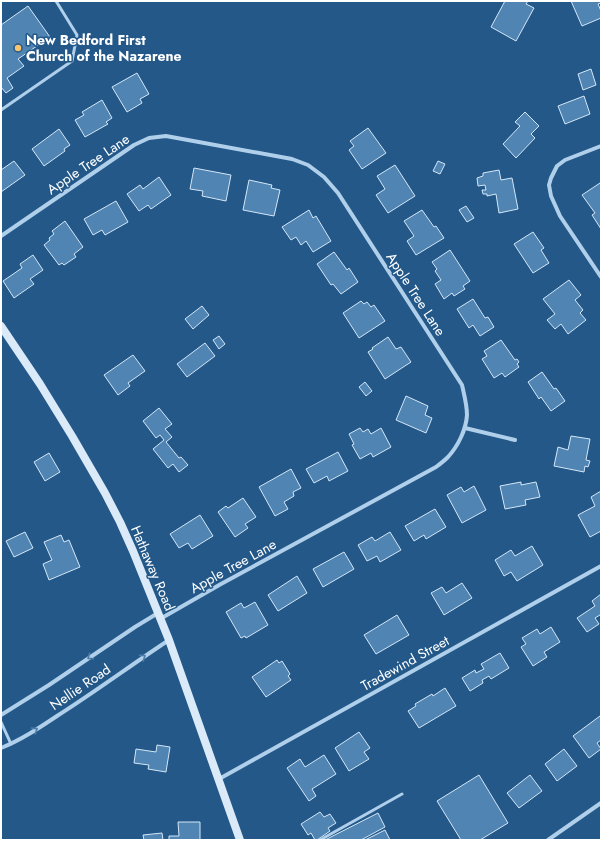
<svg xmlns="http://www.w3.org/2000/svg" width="602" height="841" font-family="Jost,sans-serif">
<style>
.building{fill:#5084b2;stroke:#d4e7f8}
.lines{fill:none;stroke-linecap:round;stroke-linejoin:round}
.service{stroke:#afcfea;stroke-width:3}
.minor{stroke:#afcfea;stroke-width:4}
.secondary{stroke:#daeaf8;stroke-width:8}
.oneway{stroke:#4d7ca6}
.poi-dot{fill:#f6c572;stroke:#235889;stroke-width:1.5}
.labels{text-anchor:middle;stroke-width:3;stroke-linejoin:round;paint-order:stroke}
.poi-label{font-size:14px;font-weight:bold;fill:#fff;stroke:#235889;text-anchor:start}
.street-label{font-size:14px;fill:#fff;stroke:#235889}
</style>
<rect width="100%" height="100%" fill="#235889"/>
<path class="building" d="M505,1h23l-2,3 8,4 -18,33 -25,-14z
M571,1h30v2l-3,1 3,7v7l-19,8z
M28,6l22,31 -32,22 6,7 -17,12 6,10 -7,5 -5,-6v-62z
M591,69l5,16 -13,5 -5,-16z
M137,73l12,21 -9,5 2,4 -15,9 -15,-25z
M584,96l6,18 -25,10 -7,-18z
M102,100l10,18 -6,4 2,2 -23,13 -10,-17 9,-5 -2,-3z
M525,112l14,14 -8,8 4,4 -19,20 -13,-14 17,-18 -5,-4z
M368,128l18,25 -24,16 -13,-19 5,-4 -4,-5z
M59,129l11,16 -6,4 1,2 -21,15 -12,-17z
M14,161l11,14 -24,17v-22z
M438,161l7,3 -5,10 -7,-3z
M395,165l20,31 -27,17 -12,-18 9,-6 -8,-13z
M194,168l37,7 -5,26 -24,-5 1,-5 -13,-2z
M499,170l2,10 11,-2 6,31 -19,4 -3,-19 -9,2v-2h-4l-1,-4h4l-1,-5 -7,1 -1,-8 6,-2v-3z
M159,177l12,18 -20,14 -3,-4 -9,6 -12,-17 13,-9 3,4z
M249,180l23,5 -1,3 9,2 -6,26 -31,-6z
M600,183l1,2v44l-9,-14 3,-2 -13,-18z
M116,201l12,21 -23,13 -3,-5 -9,5 -9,-16z
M466,206l8,12 -7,4 -8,-12z
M309,210l4,8 3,-2 15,25 -18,11 -7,-11 -5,4 -5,-8 -5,3 -9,-13z
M422,210l12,17 2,-1 8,12 -28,17 -9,-14 7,-5 -10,-15z
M65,221l18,26 -9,7 2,3 -12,8 -2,-2 -3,2 -15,-20 6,-5 -1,-2 5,-4 -2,-3z
M533,232l11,16 -3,2 8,13 -16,10 -19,-29z
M450,250l20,31 -7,5 2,3 -11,7 -2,-3 -8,6 -9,-15 6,-4 -6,-9 2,-2 -5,-7z
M334,252l13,18 2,-2 9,14 -17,12 -8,-10 -2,1 -14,-21z
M33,255l10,15 -13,9 4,5 -20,14 -11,-17 19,-13 -2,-4z
M569,280l12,15 -6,5 8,10 -3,3 6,7 -18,14 -7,-10 -6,5 -8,-9 8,-6 -12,-15z
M473,299l12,19 3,-1 6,10 -14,9 -7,-11 -4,3 -12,-19z
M361,301l3,3 3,-2 4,5 3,-2 11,16 -26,17 -16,-25z
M202,306l7,9 -16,14 -8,-10z
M219,336l6,8 -6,5 -6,-9z
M388,337l8,12 5,-2 10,15 -26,17 -17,-27 5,-3 -1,-1z
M501,340l14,20 2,-1 2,3 -2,2 2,3 -14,10 -3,-4 -8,5 -12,-19 5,-3 -3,-5z
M205,343l10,13 -28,21 -10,-13z
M133,355l12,16 -17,12 2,3 -12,9 -14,-20z
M542,372l12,17 2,-1 9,13 -14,10 -10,-14 -2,2 -11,-17z
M365,382l7,9 -6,5 -7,-9z
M406,396l22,10 -3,9 7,3 -6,15 -30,-13z
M159,408l13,16 -7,5 7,8 -6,5 13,16 2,-1 7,8 -9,7 -6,-8 -5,4 -15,-19 11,-9 -4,-5 -4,3 -13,-17z
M360,428l3,4 5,-3 3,5 10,-6 10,19 -18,10 -2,-4 -11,6 -8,-14 2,-1 -5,-10z
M571,436l19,3 -4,21 4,1 -2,6 -3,-1 -1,6 -30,-6 4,-19 10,3z
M338,452l10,19 -19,10 -2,-5 -13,7 -8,-14z
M49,453l11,19 -15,9 -11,-19z
M291,469l10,19 -8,4 1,4 -10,6 4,7 -13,7 -16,-29z
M521,482v3l15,-3 4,15 -15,3 1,5 -21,4 -5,-23z
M474,486l12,24 -24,13 -15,-28 14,-8 3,5z
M601,491v40l-11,6 -12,-22 17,-9 -4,-9z
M243,498l13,19 -11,7 3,4 -13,9 -17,-25 8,-6 2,2z
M435,509l11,18 -20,12 -2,-4 -10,6 -9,-15z
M200,515l13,21 -21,13 -4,-6 -9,5 -9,-14z
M25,532l8,16 -19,9 -8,-16z
M390,532l11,18 -21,12 -3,-6 -10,5 -9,-16 14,-8 3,4z
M61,535l3,7 5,-2 11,27 -31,13 -6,-16 9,-4 -8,-18z
M532,546l11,19 -26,16 -6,-9 -7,4 -9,-16 16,-10 4,6z
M344,552l10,17 -31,18 -10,-18z
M297,576l10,17 -29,18 -10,-16z
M462,583l10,15 -28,17 -13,-22 11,-6 4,6z
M601,594v22l-1,-1 -5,3 4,6 -12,8 -10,-14 18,-12 -3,-5z
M255,602l13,23 -22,13 -1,-2 -4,2 -15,-26 15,-9 3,5z
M397,615l12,20 -33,19 -12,-19z
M551,627l9,15 -16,10 3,5 -14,9 -12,-19 5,-3 -4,-6 15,-9 3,5z
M500,653l9,15 -18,11 -2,-3 -7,4 1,3 -13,8 -8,-13 13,-8 1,3 8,-4 -3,-5z
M277,660l2,3 3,-2 8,13 -2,2 3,4 -25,17 -14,-20z
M445,688l11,18 -37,22 -11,-17 8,-5 -1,-2 17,-10 1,2z
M600,716l1,3v21l-4,3 4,6 -12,9 -16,-22z
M359,732l11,16 -6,4 5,7 -20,12 -14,-23z
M157,745l13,2 -4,25 -18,-3 1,-4 -15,-2 2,-14 20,3z
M564,749l13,17 -20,15 -12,-17z
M324,755l12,19 -24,15 4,7 -7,5 -22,-33 13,-9 5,8z
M479,775l29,48 -28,17h-19l-24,-39z
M530,775l12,16 -23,17 -12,-15z
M320,812l4,5 6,-3 6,9 -8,5 2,3 -13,9h-2l-4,-7 -3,2 -7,-11z
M378,813l7,14 -24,13h-36z
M178,822h22v18h-31v-4h10z
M385,830l5,10h-25z
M162,833l1,7h-19l-1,-5z"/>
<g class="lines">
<path class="service" d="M1,110l71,-49 5,-26 -21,-34
M1,722l10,22
M320,840l82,-46"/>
<path class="minor" d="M601,146l-36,14 -8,6 -6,12 -2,7 2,11 9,20 41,61
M1,236l133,-91 15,-7 17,-2 126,23 16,6 16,12 14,16 124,192c2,9 5,20 5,30 -1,15 -9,31 -19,42 -4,4 -8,7 -12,10l-215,117 -61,35
M465,428l50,12
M1,715l48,-30 86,-58 23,-14
M1,748c20,-8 38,-20 56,-32 38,-24 74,-51 112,-76
M219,779l382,-213
M548,840l53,-37"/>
<path class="secondary" d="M1,326l39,58 32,52 33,57 15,29 13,29 36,89 71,200"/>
</g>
<defs><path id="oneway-chevron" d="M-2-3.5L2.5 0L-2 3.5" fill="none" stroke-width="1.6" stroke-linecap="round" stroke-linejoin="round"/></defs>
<g class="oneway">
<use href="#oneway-chevron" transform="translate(90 657) rotate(146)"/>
<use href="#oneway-chevron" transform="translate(143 657) rotate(-34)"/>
<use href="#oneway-chevron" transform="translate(35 730) rotate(-33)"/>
</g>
<circle class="poi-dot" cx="18" cy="48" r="4"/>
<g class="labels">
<g class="poi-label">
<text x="26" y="45">New Bedford First<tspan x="26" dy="16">Church of the Nazarene</tspan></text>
</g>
<g class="street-label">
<text transform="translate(88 164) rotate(-34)" y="5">Apple Tree Lane</text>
<text transform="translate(416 294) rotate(57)" y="5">Apple Tree Lane</text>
<text transform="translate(233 566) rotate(-29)" y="5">Apple Tree Lane</text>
<text transform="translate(153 568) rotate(67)" y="5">Hathaway Road</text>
<text transform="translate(405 663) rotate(-29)" y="5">Tradewind Street</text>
<text transform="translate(80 687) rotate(-34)" y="5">Nellie Road</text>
</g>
</g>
<rect width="602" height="841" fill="none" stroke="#ffffff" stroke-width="4"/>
</svg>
